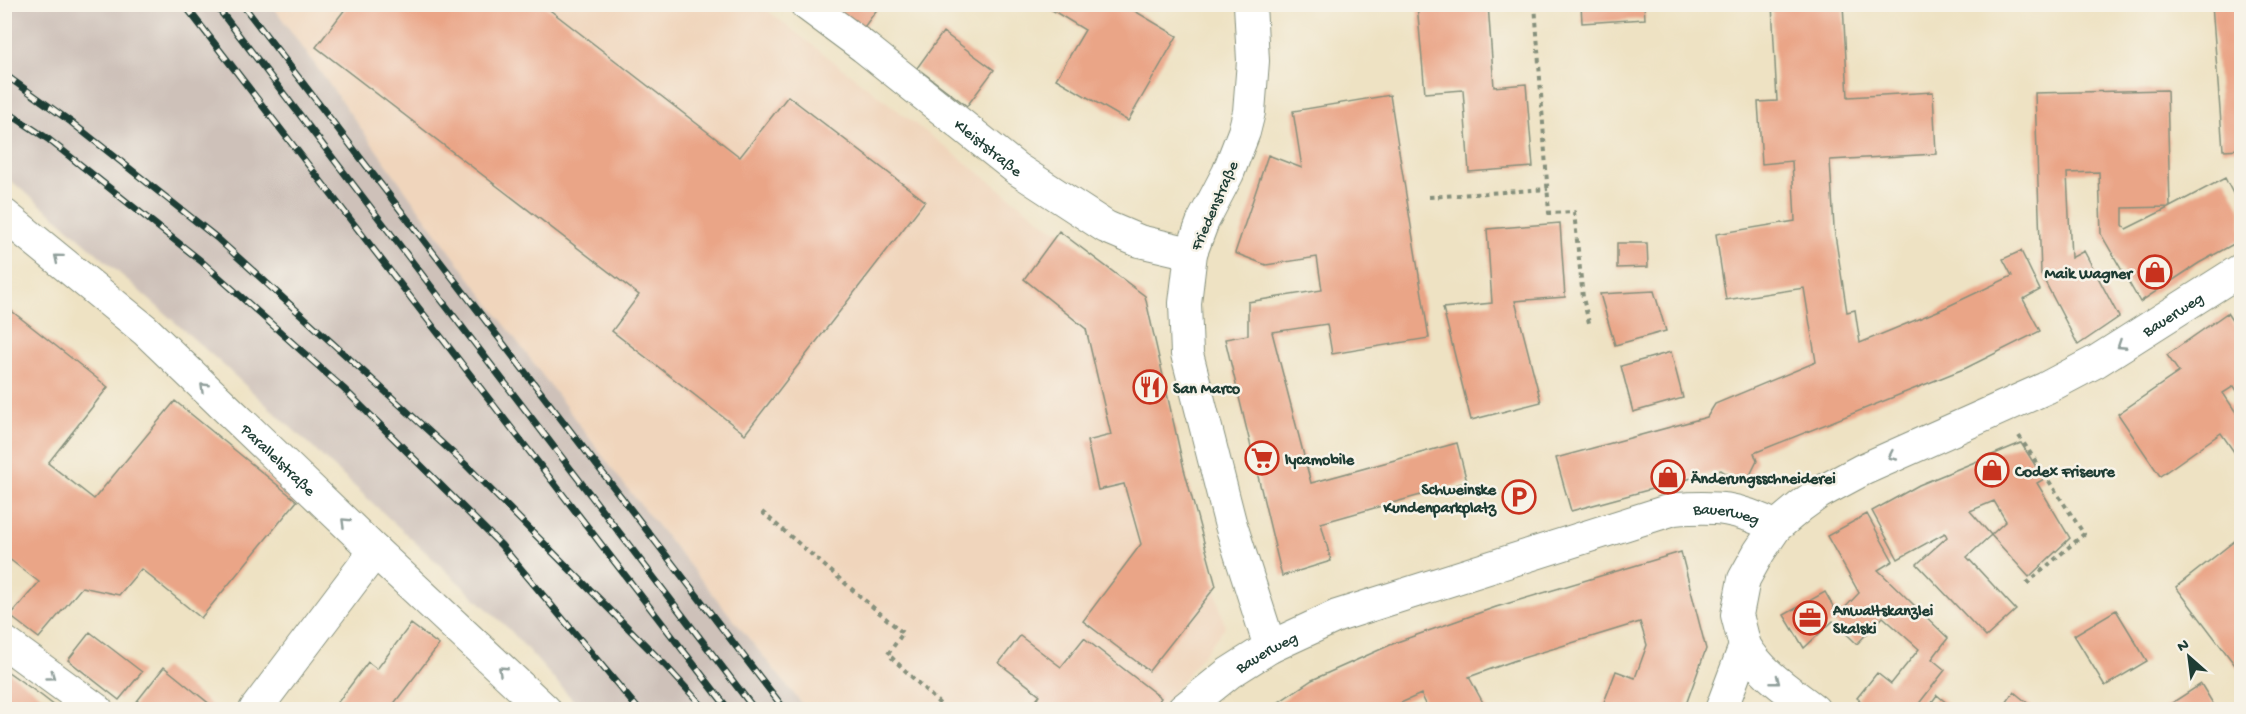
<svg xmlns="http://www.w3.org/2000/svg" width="2246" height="714" font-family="'Gochi Hand',sans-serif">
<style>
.built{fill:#f0d5bc}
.industrial{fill:#cec1b9}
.building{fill:#eaa587;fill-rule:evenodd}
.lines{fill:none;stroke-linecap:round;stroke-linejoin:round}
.minor-casing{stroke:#86907c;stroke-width:34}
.path{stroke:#86907c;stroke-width:4;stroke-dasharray:4.5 4.5;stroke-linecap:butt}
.minor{stroke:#fff;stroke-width:32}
.rail-casing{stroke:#1f3d34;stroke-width:7}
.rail{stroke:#f7f3e8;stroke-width:4.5;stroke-dasharray:14;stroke-linecap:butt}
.oneway{stroke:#8f9e9a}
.labels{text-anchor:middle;stroke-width:5;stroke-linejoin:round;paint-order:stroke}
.street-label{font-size:16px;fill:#1f3d34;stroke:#f7f3e8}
.poi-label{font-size:16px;font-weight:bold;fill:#1f3d34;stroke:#f7f3e8;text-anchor:start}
</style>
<rect width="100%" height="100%" fill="#f7f3e8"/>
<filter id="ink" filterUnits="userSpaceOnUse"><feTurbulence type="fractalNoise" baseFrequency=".0167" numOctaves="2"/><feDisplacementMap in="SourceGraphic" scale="12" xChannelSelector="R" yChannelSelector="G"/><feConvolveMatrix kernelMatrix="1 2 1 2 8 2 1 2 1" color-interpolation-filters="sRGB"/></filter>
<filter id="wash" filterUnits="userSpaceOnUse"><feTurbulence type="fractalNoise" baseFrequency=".008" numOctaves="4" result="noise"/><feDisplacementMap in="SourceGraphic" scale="24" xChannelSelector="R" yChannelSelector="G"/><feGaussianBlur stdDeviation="1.35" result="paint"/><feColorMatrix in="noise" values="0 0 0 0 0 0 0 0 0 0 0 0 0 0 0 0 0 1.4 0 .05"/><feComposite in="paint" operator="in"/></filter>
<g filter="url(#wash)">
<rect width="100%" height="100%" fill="#eee2c3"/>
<path class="built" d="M272,5h488l291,223 8,3 86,65 39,173 41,158 -65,82h-354l-184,-227 -190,-255z"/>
<path class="industrial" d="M4,5h268l160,222 190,255 184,227h-225l-71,-79 -289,-267 -164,-145 -52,-42z"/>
<g id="blocks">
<path class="building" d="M349,4h193l198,153 48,-61 137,105 -180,233 -133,-103 27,-36 -323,-248z
M828,4h53l-19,26z
M1042,4h81l54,32 -49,85 -72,-42 29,-49z
M1417,4h71l6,83 32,-3 7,83 -64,5 -6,-82 -38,3z
M1581,4h63l1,15 -63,4z
M1772,4h71l5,93 85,-5 3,62 -106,6 4,68 13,84 8,-2 5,33 80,-33 72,-34 -9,-17 18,-8 19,39 -17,9 17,32 -74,37 -212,85 3,8 -7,14 -15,4 -14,-9 -150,41 -15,-53 151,-41 8,-13 101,-42 -12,-74 -78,12 -10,-66 79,-13 -3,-60 -30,3 -4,-62 19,-1z
M2212,4h29v145l-18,1z
M943,32l51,38 -27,36 -50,-38z
M2167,90l3,117 55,-29 16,31v31l-42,23 -59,39 -39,-68 -2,-62 -32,1 4,85 13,-7 35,66 -41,28 -37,-71 -6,-181zM2170,207l-44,22 -3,-4v-17z
M1390,95l39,243 -97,16 -5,-30 -55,8 39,151 146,-40 10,39 -146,41 10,38 -49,15 -57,-237 23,-4v-33l74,-12 -5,-33 -51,8 -31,-12 33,-98 34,13 -9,-57z
M1560,223l5,74 -50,4 26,101 -70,18 -28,-112 49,-5 -5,-74z
M1059,231l86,65 39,173 32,117 -67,85 -66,-50 58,-77 -17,-60 -26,6 -11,-49 24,-6 -25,-106 -62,-50z
M1617,243h30l1,24 -31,1z
M1654,291l12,40 -51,14 -15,-51z
M4,305l104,82 -60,76 46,36 81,-98 122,100 -96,117 -60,-49 -22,26 -37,-8 -43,51 -29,-22 29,-34 -35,-27z
M2227,313l14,21v63l-7,-11 -11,7 18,27v42l-20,-29 -61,43 -42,-62 61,-42 -12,-17z
M1671,352l12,46 -50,14 -12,-46z
M2021,443l23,36 -7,4 33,55 -41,39 -38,-42 15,-14 -12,-20 -24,10 21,24 -24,22 49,53 -30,27 -69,-73 30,-27 -2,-4 -47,26 -26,-48 47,-26z
M1867,514l26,47 -15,9 70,68 -16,21 13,11 -31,40h-43l-14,-12 20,-25 14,11 28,-35 -36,-32 -26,27 -24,-23 -29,27 -20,-33 41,-23 13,23 21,-22 -32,-57z
M2241,536v137l-65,-86z
M1681,552l25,97 -22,61h-83l15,-39 19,7 12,-33 -7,-23 -127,39 -44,16 18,33h-58l-8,-16 -36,16h-118l45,-30 85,-38 99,-35z
M2116,610l31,51 -42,25 -31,-51z
M411,624l28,21 -50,65h-57l36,-48 9,7z
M90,632l52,40 -23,28 -51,-40z
M1020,636l41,31 23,-29 77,60 -8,12h-124l11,-15 -41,-32z
M164,667l48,39 -3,4h-79z
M4,669l38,27 18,14h-56z
M2201,684l16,26h-56z
M2014,692l22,18h-35z
M1937,695l18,15h-29z"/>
</g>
</g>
<g filter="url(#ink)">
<use href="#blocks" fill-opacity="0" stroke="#86907c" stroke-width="1.5"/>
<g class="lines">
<g class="minor-casing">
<g id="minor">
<path id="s1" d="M806,4l58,43 153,122 89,58 33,14 52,12"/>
<path d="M1250,4l3,57 -4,51 -5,20 -16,41 -25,48 -12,32 -6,50 2,51 43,168 40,125"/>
<path id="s2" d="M4,215l141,115 230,221 170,159"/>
<path d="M4,642l93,68"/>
<path d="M1745,646c17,28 43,44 69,64"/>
<path d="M255,710l120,-159"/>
<path id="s3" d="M1183,710l46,-37 41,-26 67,-31 337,-107c43,-3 63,-2 102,18"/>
<path id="s4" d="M1721,710l24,-64 -8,-31 7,-36 15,-27 17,-25 25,-21 18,-13 43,-23 184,-82 51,-27 145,-92"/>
</g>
</g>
<path class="path" d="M1535,4l14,209 25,-1 9,86 7,29
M1429,197l119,-8
M2019,436l65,98 -59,51
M762,512l141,121 -15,21 58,56"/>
<use href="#minor" class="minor"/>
<g class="rail-casing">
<path id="rail" d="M184,4l545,706
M215,4l540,706
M242,4l543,706
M4,74l67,48 146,116 250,228 198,199 41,45
M4,110l44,29 153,122 143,128 157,156 138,165"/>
</g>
<use href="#rail" class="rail"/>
</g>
<defs><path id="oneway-chevron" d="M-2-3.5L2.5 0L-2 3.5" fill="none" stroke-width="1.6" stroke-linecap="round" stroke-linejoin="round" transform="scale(1.5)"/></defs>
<g class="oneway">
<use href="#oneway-chevron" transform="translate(58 258) rotate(-140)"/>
<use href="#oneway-chevron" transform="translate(2121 345) rotate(147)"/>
<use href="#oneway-chevron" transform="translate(204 387) rotate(-136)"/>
<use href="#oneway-chevron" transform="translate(1892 456) rotate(155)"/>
<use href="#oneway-chevron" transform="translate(345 522) rotate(-136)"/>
<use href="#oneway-chevron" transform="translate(502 670) rotate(-137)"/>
<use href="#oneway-chevron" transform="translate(51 676) rotate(36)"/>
<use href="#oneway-chevron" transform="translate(1776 681) rotate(38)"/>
</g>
</g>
<defs>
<g id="shop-ring" transform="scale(1.725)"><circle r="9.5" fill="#f7f3e8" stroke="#c8321e" stroke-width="1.5"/><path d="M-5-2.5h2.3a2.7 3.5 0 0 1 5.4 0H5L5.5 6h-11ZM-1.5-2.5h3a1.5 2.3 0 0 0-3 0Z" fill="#c8321e"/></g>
<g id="restaurant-ring" transform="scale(1.725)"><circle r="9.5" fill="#f7f3e8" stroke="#c8321e" stroke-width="1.5"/><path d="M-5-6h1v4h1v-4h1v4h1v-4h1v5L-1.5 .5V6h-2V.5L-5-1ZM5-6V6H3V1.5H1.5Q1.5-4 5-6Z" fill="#c8321e"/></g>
<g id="supermarket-ring" transform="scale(1.725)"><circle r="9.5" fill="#f7f3e8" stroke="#c8321e" stroke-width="1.5"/><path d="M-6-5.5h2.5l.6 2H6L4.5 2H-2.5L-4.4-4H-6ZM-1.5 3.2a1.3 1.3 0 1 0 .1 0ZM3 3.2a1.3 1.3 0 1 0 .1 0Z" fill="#c8321e"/></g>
<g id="parking-ring" transform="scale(1.725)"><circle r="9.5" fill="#f7f3e8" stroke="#c8321e" stroke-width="1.5"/><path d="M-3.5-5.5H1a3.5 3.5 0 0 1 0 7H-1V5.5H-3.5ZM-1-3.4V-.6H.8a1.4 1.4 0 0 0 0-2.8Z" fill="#c8321e"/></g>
<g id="office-ring" transform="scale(1.725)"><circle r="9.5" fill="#f7f3e8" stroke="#c8321e" stroke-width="1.5"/><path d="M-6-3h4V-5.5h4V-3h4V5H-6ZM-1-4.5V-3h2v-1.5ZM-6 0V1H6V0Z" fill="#c8321e"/></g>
</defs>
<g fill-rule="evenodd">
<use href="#shop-ring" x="2155" y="272"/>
<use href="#restaurant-ring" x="1150" y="387"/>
<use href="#supermarket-ring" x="1262" y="458"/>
<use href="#shop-ring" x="1992" y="470"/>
<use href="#shop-ring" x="1668" y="477"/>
<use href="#parking-ring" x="1519" y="497"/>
<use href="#office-ring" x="1810" y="618"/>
</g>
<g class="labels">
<g class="street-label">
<text dy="6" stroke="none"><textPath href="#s1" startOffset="232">Kleiststraße</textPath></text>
<text transform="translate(1213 205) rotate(-66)" y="6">Friedenstraße</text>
<text dy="6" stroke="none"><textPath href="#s4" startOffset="650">Bauerweg</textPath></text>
<text dy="6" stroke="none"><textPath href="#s2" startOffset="368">Parallelstraße</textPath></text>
<text dy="6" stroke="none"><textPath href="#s3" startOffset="588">Bauerweg</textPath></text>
<text dy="6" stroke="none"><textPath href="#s3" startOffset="102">Bauerweg</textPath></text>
</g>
<g class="poi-label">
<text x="2132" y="278" text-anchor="end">Maik Wagner</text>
<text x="1173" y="393">San Marco</text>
<text x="1285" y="464">lycamobile</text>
<text x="2015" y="476">Codex Friseure</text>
<text x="1691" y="483">Änderungsschneiderei</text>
<text x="1496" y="494" text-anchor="end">Schweinske<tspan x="1496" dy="18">Kundenparkplatz</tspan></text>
<text x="1833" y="615">Anwaltskanzlei<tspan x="1833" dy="18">Skalski</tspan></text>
</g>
</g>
<rect width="2246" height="714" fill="none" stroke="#f7f3e8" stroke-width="24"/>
<g transform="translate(2189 657) rotate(332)" stroke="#f7f3e8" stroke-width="4.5" paint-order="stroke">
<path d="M0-4.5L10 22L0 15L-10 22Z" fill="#1f3d34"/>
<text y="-9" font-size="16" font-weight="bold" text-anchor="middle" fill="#1f3d34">N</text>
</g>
</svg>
